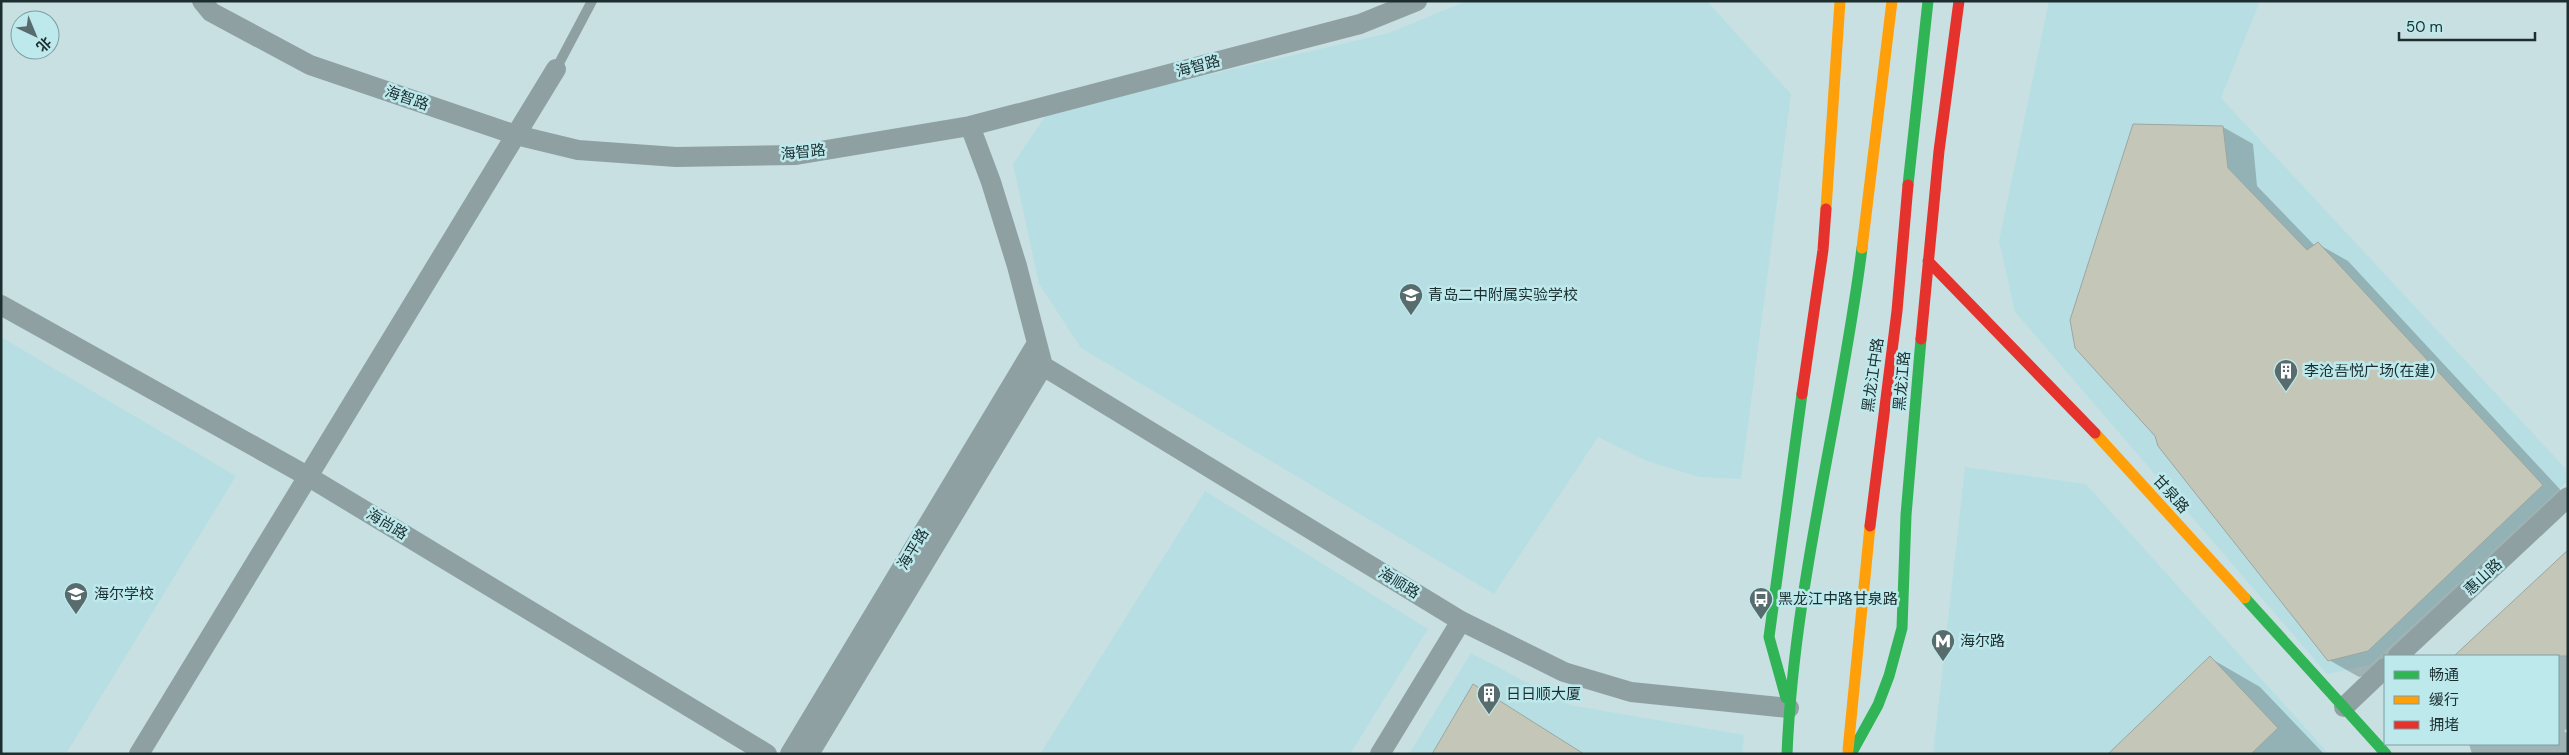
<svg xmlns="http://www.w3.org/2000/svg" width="2569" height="755" font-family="'DM Sans','Noto Sans SC',sans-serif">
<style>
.built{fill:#b7dfe3}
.shadow{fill:#0003}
.building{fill:#c4c7b8;stroke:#9da5a1}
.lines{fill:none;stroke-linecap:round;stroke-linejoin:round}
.lane{stroke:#8fa0a2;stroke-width:10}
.street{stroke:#8fa0a2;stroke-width:20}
.fast{stroke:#30b455;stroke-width:11}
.slow{stroke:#ff9f0a;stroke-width:11}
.jam{stroke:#e5322d;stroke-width:11}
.labels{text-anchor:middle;stroke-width:5;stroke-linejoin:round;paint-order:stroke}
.street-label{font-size:15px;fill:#1c2e2f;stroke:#bde9ed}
.poi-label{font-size:15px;fill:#1c2e2f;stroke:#bde9ed;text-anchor:start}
</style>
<rect width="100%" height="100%" fill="#c8e0e2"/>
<path class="built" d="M1466,1h241l84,93 -50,385 -42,-2 -52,-16 -49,-24 -104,157 -413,-246 -42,-64 -26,-120 35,-52 341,-79z
M2049,1h211l-39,97 347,373v10l-198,184 -43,9 -312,-362 -16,-71z
M1,337l235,139 -170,278h-65z
M1965,467l121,17 243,270h-396z
M1205,491l223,138 -78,125h-310z
M1471,653l99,52 174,30 -2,19h-333z"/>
<path class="shadow" d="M2223,127l30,17 4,42 58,60 3,-2 30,17 220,237 -158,158h-25v15l-26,6 -30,-17 -173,-224z
M2568,552v176l-4,3 4,3v20h-96l-3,-10h89v-88h-102z
M2210,658l50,29 64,67h-210z"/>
<path class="building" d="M2133,124l90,2 5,42 79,82 11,-8 225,243 -175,166 -40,10 -170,-215 -3,-10 -80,-88 -5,-28z
M2568,550v106h-114z
M2210,656l68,72 -27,26h-143z
M1473,684l111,70h-152z"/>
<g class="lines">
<path class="lane" d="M556,69l36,-68"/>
<path class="street" d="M202,1l9,11 99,53 206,70 62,15 98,7 120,-2 174,-29 390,-102 57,-23
M1,305l308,172 458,277
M1043,366l418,255 103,51 67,20 158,16
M2398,656l170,-159
M2344,707l41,-39
M139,754l417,-685
M790,754l246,-409
M809,754l234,-388 -26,-100 -26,-84 -21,-56
M1380,754l81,-133"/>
<path class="fast" d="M1908,185l20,-184
M2245,598l141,156
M1786,698l-17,-61 33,-243
M1787,754c7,-171 54,-337 75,-506
M1851,754l27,-49 11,-29 13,-48 4,-113 15,-176"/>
<path class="slow" d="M1826,209l14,-208
M1862,248l30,-247
M2095,433l150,165
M1848,750l22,-224"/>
<path class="jam" d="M1928,261l167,172
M1921,339l18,-188 20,-150
M1802,394l21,-144 3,-41
M1870,526l27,-215 11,-126"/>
</g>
<defs>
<g id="school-pin" transform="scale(1.25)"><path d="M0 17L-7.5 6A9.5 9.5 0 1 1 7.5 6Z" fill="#586c6e" stroke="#bde9ed"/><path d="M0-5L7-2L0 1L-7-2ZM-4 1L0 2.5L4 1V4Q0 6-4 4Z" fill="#fff"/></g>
<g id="building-pin" transform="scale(1.25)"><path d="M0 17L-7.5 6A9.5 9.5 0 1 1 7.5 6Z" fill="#586c6e" stroke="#bde9ed"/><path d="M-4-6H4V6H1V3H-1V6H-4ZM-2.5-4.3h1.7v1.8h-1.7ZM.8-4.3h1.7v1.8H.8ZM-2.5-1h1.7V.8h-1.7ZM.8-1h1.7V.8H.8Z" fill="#fff"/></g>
<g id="bus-pin" transform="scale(1.25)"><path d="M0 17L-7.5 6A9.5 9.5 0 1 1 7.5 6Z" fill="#586c6e" stroke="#bde9ed"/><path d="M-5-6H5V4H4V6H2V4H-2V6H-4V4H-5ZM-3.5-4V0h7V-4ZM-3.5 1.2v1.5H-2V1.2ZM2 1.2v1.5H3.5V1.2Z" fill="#fff"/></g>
<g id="metro-pin" transform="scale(1.25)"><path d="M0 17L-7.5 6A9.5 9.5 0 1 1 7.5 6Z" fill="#586c6e" stroke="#bde9ed"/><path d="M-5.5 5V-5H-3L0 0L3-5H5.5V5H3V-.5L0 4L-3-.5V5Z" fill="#fff"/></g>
</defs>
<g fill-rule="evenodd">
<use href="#school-pin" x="1411" y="295"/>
<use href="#building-pin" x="2286" y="371"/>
<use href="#school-pin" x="76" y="594"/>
<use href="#bus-pin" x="1761" y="599"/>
<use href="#metro-pin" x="1943" y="641"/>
<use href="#building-pin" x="1489" y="694"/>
</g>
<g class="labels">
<g class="street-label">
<text transform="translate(1198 66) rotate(-15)" y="5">海智路</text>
<text transform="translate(407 98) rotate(19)" y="5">海智路</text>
<text transform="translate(803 152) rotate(-6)" y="5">海智路</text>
<text transform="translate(1873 375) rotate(-82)" y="5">黑龙江中路</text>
<text transform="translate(1902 381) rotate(-85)" y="5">黑龙江路</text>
<text transform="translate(2171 494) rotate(48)" y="5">甘泉路</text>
<text transform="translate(387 524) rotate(31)" y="5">海尚路</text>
<text transform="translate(913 549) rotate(-59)" y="5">海平路</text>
<text transform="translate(2483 577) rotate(-43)" y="5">惠山路</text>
<text transform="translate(1399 583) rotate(31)" y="5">海顺路</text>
</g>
<g class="poi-label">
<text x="1428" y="300">青岛二中附属实验学校</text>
<text x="2304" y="376">李沧吾悦广场(在建)</text>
<text x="94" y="599">海尔学校</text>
<text x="1778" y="604">黑龙江中路甘泉路</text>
<text x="1960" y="646">海尔路</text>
<text x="1506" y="699">日日顺大厦</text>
</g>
</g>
<rect width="2569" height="755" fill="none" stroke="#1c2e2f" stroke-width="5"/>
<rect x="2384" y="655" width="175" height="90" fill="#bde9ed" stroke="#7d9ea1"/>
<rect x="2394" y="671" width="25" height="8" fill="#30b455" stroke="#7d9ea1"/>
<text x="2429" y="680" font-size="15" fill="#1c2e2f">畅通</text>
<rect x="2394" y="696" width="25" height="8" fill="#ff9f0a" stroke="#7d9ea1"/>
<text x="2429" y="705" font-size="15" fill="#1c2e2f">缓行</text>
<rect x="2394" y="721" width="25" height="8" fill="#e5322d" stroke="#7d9ea1"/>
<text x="2429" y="730" font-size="15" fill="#1c2e2f">拥堵</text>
<g transform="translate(35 35) rotate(136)"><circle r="24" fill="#bde9ed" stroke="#7d9ea1"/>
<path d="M0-4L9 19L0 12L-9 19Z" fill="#586c6e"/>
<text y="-8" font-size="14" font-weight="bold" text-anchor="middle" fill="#1c2e2f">北</text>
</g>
<path d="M2399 32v8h136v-8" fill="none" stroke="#1c2e2f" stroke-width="2.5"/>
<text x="2406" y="32" font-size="15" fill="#1c2e2f" stroke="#bde9ed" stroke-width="4" paint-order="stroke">50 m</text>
</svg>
